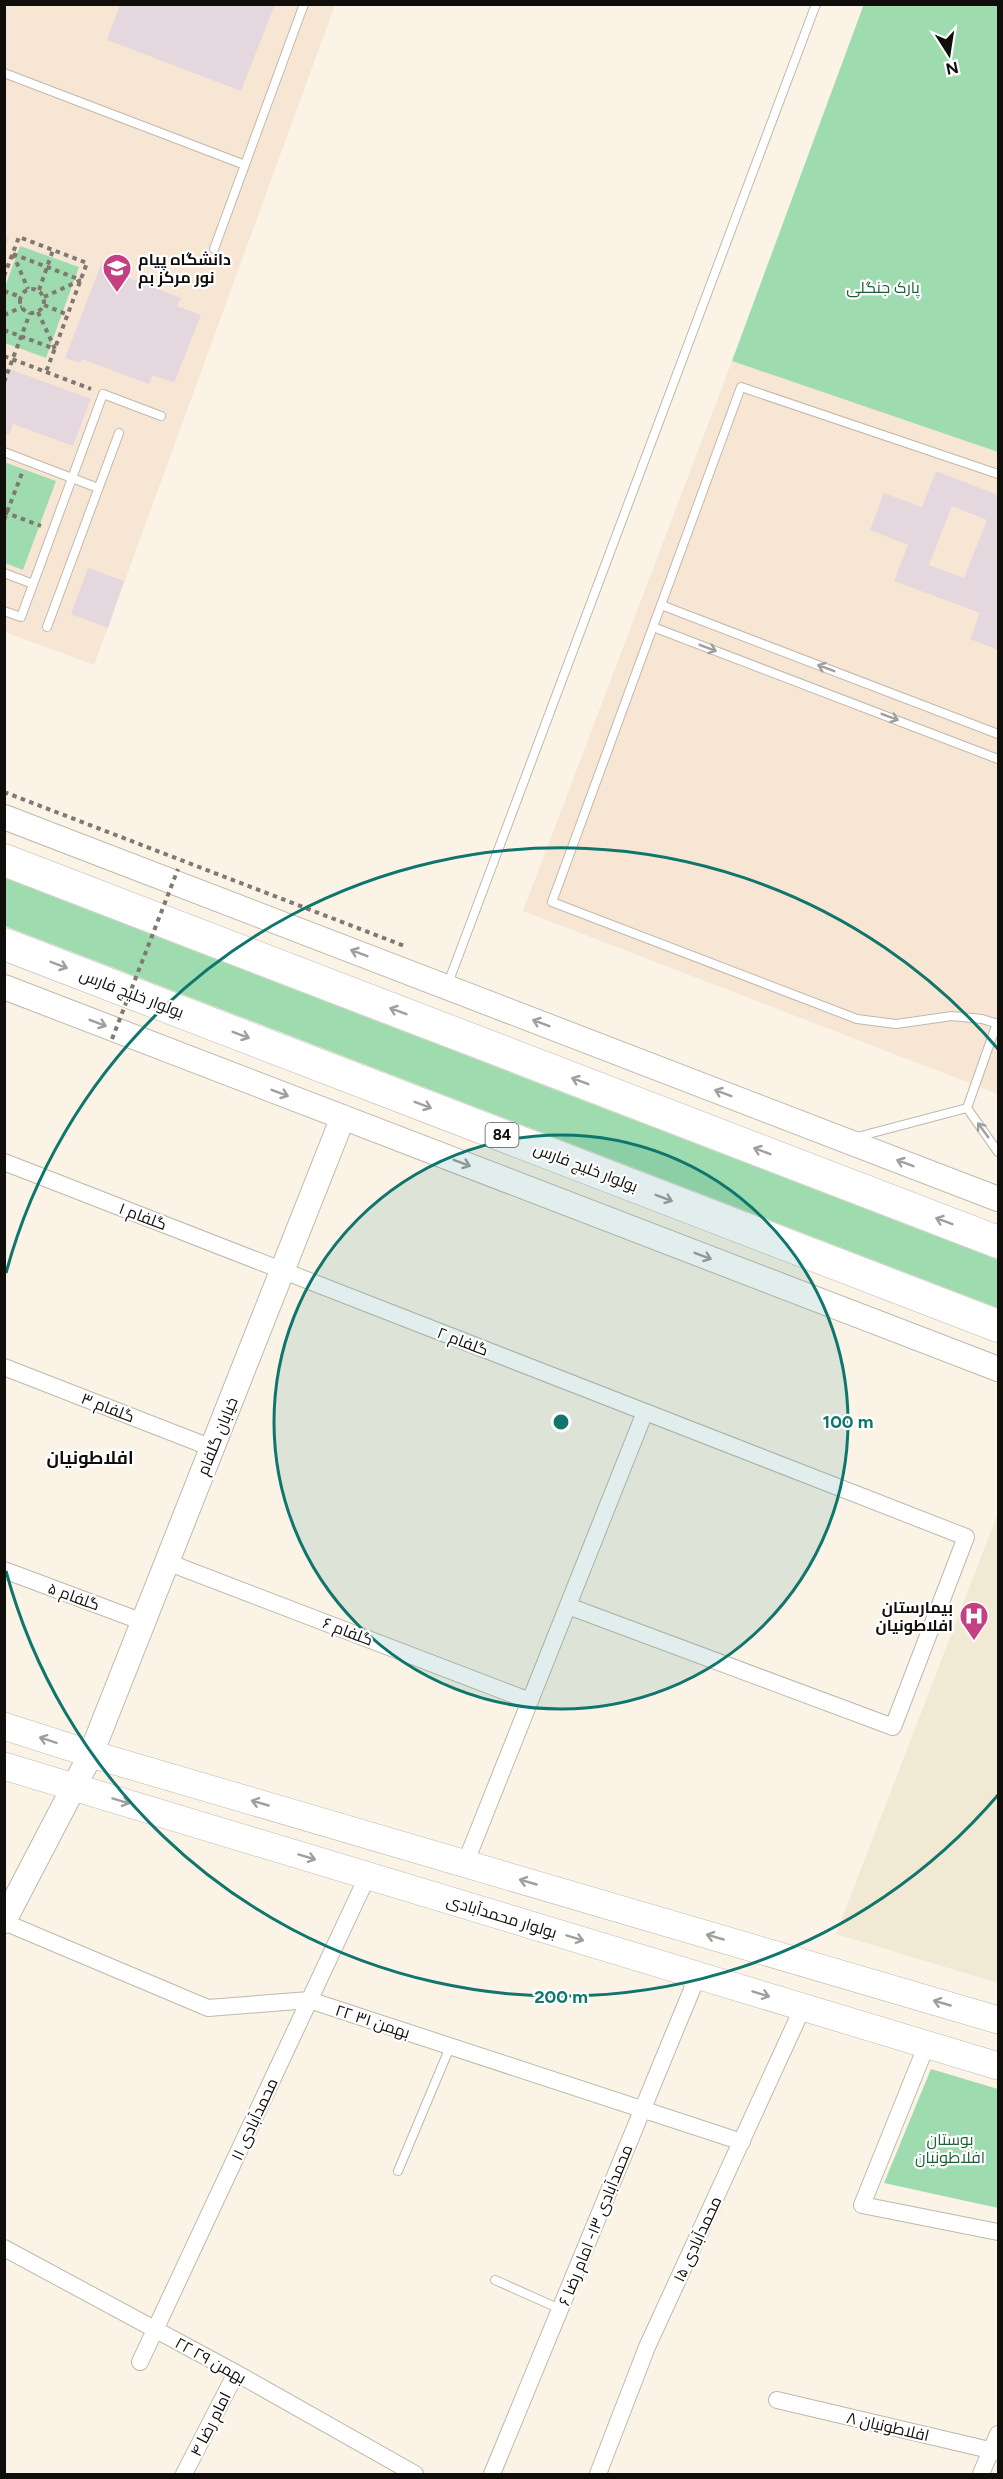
<svg xmlns="http://www.w3.org/2000/svg" width="1003" height="2479" font-family="Figtree,Cairo,sans-serif">
<style>
.education{fill:#f8e6d5}
.medical{fill:#f2e9d4}
.green{fill:#9edcaf}
.building{fill:#e5d7de;fill-rule:evenodd}
.lines{fill:none;stroke-linecap:round;stroke-linejoin:round}
.lane-casing{stroke:#bfb9ac;stroke-width:10}
.street-casing{stroke:#bfb9ac;stroke-width:18}
.secondary-casing{stroke:#bfb9ac;stroke-width:26}
.primary-casing{stroke:#bfb9ac;stroke-width:28}
.highway-casing{stroke:#bfb9ac;stroke-width:33}
.path{stroke:#7e7971;stroke-width:4;stroke-dasharray:4.5 4.5;stroke-linecap:butt}
.lane{stroke:#fff;stroke-width:8}
.street{stroke:#fff;stroke-width:16}
.secondary{stroke:#fff;stroke-width:24}
.primary{stroke:#fff;stroke-width:27}
.highway{stroke:#fff;stroke-width:32}
.path-bridge{stroke:#7e7971;stroke-width:4;stroke-dasharray:4.5 4.5;stroke-linecap:butt}
.oneway{stroke:#9f9f9d}
.ring{fill:none;stroke:#0f766e;stroke-width:3}
.labels{text-anchor:middle;stroke-width:4.5;stroke-linejoin:round;paint-order:stroke}
.shield{fill:#fff;stroke:#585654;stroke-width:1.5}
.shield-label{font-size:15px;font-weight:bold;fill:#100e0a}
.poi-label{font-size:16px;font-weight:bold;fill:#100e0a;stroke:#fff;text-anchor:start}
.park-label{font-size:16px;fill:#1e5e37;stroke:#fff}
.street-label{font-size:16px;fill:#100e0a;stroke:#fff}
.neighbourhood-label{font-size:18px;font-weight:bold;fill:#100e0a;stroke:#fff}
.centre{fill:#0f766e;stroke:#fff;stroke-width:3}
.ring-label{font-size:18px;text-anchor:middle;font-weight:bold;fill:#0f766e;stroke:#fff;stroke-width:4.5;stroke-linejoin:round;paint-order:stroke}
</style>
<rect width="100%" height="100%" fill="#faf3e6"/>
<path class="education" d="M4,5h331l-241,660 -89,-33z
M732,361l266,91v642l-475,-183z"/>
<path class="medical" d="M998,1513v470l-162,-49z"/>
<path class="green" d="M864,4l134,1v447l-266,-91z
M20,246l59,21 -33,91 -41,-15v-56z
M4,462l52,19 -33,89 -18,-7z
M4,878l994,382v48l-993,-382z
M931,2069l67,20v119l-114,-25z"/>
<path class="building" d="M120,4h155l-34,87 -134,-51z
M4,235l5,2 -4,12h-1z
M102,262l14,5 -2,5 67,26 -4,8 24,9 -27,68 -21,-8 -4,9 -67,-25 -1,4 -16,-5z
M4,367l87,32 -18,47 -60,-22 -4,11 -5,-2z
M936,471l62,24v155l-28,-11 10,-26 -86,-32 14,-36 -38,-15 14,-37 38,14zM952,506l35,14 -23,58 -35,-13z
M88,568l36,13 -16,47 -37,-14z"/>
<g class="lines">
<g class="lane-casing">
<path id="lane" d="M4,73l241,92
M214,249l90,-245
M4,452l94,36
M998,474l-257,-87 -189,515 305,117 39,5 56,-8 30,3 16,5
M4,573l29,11
M661,605l337,129
M4,611l17,6 82,-223 58,22
M47,627l72,-194
M653,627l345,132
M447,986l369,-982
M967,1108l30,-85
M967,1108l31,44
M857,1137l110,-29
M398,2171l52,-124
M495,2280l65,29"/>
</g>
<g class="street-casing">
<path id="street" d="M4,1162l962,375 -73,190 -325,-121
M4,1367l208,81
M167,1562l363,139
M4,1570l139,52
M465,1864l180,-452
M4,1922l204,86 101,-8 433,142
M927,2044l-65,161 136,27
M4,2248l232,125 179,101
M140,2362l228,-487
M777,2400l221,52
M184,2474l52,-101
M492,2474l206,-499
M598,2474l49,-127 156,-340
M981,2474l17,-40"/>
</g>
<g class="secondary-casing">
<path id="secondary" d="M4,817l994,382
M4,987l994,382
M4,1921l87,-167 252,-637"/>
</g>
<g class="primary-casing">
<path id="primary" d="M4,1726l87,28 907,266
M4,1766l994,300"/>
</g>
<g class="highway-casing">
<path id="highway" d="M4,860l994,382
M4,944l994,382"/>
</g>
<path class="path" d="M13,254l68,26
M13,254l15,35
M4,276l15,-39 68,26 -41,109
M20 301a12 12 0 1 1 24 0a12 12 0 1 1-24 0Z
M39,290l14,-40
M4,291l17,6
M44,297l37,-17
M44,305l24,10
M38,312l17,37
M4,315l18,-8
M4,330l51,19
M4,356l87,33
M4,382l26,-69
M4,512l37,14
M4,520l18,-47
M4,792l403,155"/>
<use href="#lane" class="lane"/>
<use href="#street" class="street"/>
<use href="#secondary" class="secondary"/>
<use href="#primary" class="primary"/>
<use href="#highway" class="highway"/>
<path class="path-bridge" d="M112,1039l66,-170"/>
</g>
<defs><path id="oneway-shaft" d="M-6 0H5M1.5-3L5.5 0L1.5 3" fill="none" stroke-width="1.6" stroke-linecap="round" stroke-linejoin="round" transform="scale(1.5)"/></defs>
<g class="oneway">
<use href="#oneway-shaft" transform="translate(708 648) rotate(21)"/>
<use href="#oneway-shaft" transform="translate(826 668) rotate(-159)"/>
<use href="#oneway-shaft" transform="translate(890 717) rotate(21)"/>
<use href="#oneway-shaft" transform="translate(359 953) rotate(-159)"/>
<use href="#oneway-shaft" transform="translate(59 965) rotate(21)"/>
<use href="#oneway-shaft" transform="translate(398 1011) rotate(-159)"/>
<use href="#oneway-shaft" transform="translate(98 1023) rotate(21)"/>
<use href="#oneway-shaft" transform="translate(541 1023) rotate(-159)"/>
<use href="#oneway-shaft" transform="translate(241 1035) rotate(21)"/>
<use href="#oneway-shaft" transform="translate(580 1081) rotate(-159)"/>
<use href="#oneway-shaft" transform="translate(280 1093) rotate(21)"/>
<use href="#oneway-shaft" transform="translate(723 1093) rotate(-159)"/>
<use href="#oneway-shaft" transform="translate(423 1105) rotate(21)"/>
<use href="#oneway-shaft" transform="translate(983 1130) rotate(-126)"/>
<use href="#oneway-shaft" transform="translate(762 1151) rotate(-159)"/>
<use href="#oneway-shaft" transform="translate(462 1163) rotate(21)"/>
<use href="#oneway-shaft" transform="translate(905 1163) rotate(-159)"/>
<use href="#oneway-shaft" transform="translate(664 1198) rotate(21)"/>
<use href="#oneway-shaft" transform="translate(944 1221) rotate(-159)"/>
<use href="#oneway-shaft" transform="translate(703 1256) rotate(21)"/>
<use href="#oneway-shaft" transform="translate(48 1740) rotate(-162)"/>
<use href="#oneway-shaft" transform="translate(121 1801) rotate(17)"/>
<use href="#oneway-shaft" transform="translate(260 1803) rotate(-164)"/>
<use href="#oneway-shaft" transform="translate(307 1857) rotate(17)"/>
<use href="#oneway-shaft" transform="translate(528 1882) rotate(-164)"/>
<use href="#oneway-shaft" transform="translate(715 1937) rotate(-164)"/>
<use href="#oneway-shaft" transform="translate(575 1938) rotate(17)"/>
<use href="#oneway-shaft" transform="translate(761 1994) rotate(17)"/>
<use href="#oneway-shaft" transform="translate(942 2003) rotate(-164)"/>
</g>
<circle cx="561" cy="1422" r="287" fill="#0f766e" fill-opacity=".12"/>
<g class="ring">
<circle cx="561" cy="1422" r="287"/>
<path d="M998 1795A575 575 0 0 1 6 1571M6 1273A575 575 0 0 1 998 1049"/>
</g>
<defs>
<g id="university-pin" transform="scale(1.5)"><path d="M0 17L-7.5 6A9.5 9.5 0 1 1 7.5 6Z" fill="#c54082" stroke="#fff"/><path d="M0-5L7-2L0 1L-7-2ZM-4 1L0 2.5L4 1V4Q0 6-4 4Z" fill="#fff"/></g>
<g id="hospital-pin" transform="scale(1.5)"><path d="M0 17L-7.5 6A9.5 9.5 0 1 1 7.5 6Z" fill="#c54082" stroke="#fff"/><path d="M-5-5h3v3.5h4V-5h3V5h-3V1.5h-4V5h-3Z" fill="#fff"/></g>
</defs>
<g fill-rule="evenodd">
<use href="#university-pin" x="117" y="268"/>
<use href="#hospital-pin" x="974" y="1616"/>
</g>
<g class="labels">
<rect class="shield" x="485.5" y="1123" width="33" height="24" rx="4.5"/>
<g class="shield-label">
<text x="502" y="1140">84</text>
</g>
<g class="poi-label">
<text x="138" y="265">دانشگاه پیام<tspan x="138" dy="18">نور مرکز بم</tspan></text>
<text x="953" y="1613" text-anchor="end">بیمارستان<tspan x="953" dy="18">افلاطونیان</tspan></text>
</g>
<g class="park-label">
<text x="883" y="293">پارک جنگلی</text>
<text x="950" y="2145">بوستان<tspan x="950" dy="18">افلاطونیان</tspan></text>
</g>
<g class="street-label">
<text transform="translate(132 993) rotate(21)" y="6">بولوار خلیج فارس</text>
<text transform="translate(586 1167) rotate(21)" y="6">بولوار خلیج فارس</text>
<text transform="translate(143 1216) rotate(21)" y="6">گلفام ۱</text>
<text transform="translate(463 1341) rotate(21)" y="6">گلفام ۲</text>
<text transform="translate(108 1407) rotate(21)" y="6">گلفام ۳</text>
<text transform="translate(217 1436) rotate(-68)" y="6">خیابان گلفام</text>
<text transform="translate(74 1596) rotate(20)" y="6">گلفام ۵</text>
<text transform="translate(348 1631) rotate(21)" y="6">گلفام ۶</text>
<text transform="translate(502 1916) rotate(17)" y="6">بولوار محمدآبادی</text>
<text transform="translate(373 2021) rotate(18)" y="6">۲۲ بهمن ۳۱</text>
<text transform="translate(254 2119) rotate(-65)" y="6">محمدآبادی ۱۱</text>
<text transform="translate(595 2225) rotate(-68)" y="6">محمدآبادی ۱۳- امام رضا ۶</text>
<text transform="translate(697 2239) rotate(-65)" y="6">محمدآبادی ۱۵</text>
<text transform="translate(211 2360) rotate(29)" y="6">۲۲ بهمن ۲۹</text>
<text transform="translate(210 2424) rotate(-63)" y="6">امام رضا ۴</text>
<text transform="translate(888 2426) rotate(13)" y="6">افلاطونیان ۸</text>
</g>
<g class="neighbourhood-label">
<text x="90" y="1464">افلاطونیان</text>
</g>
</g>
<circle cx="561" cy="1422" r="9" class="centre"/>
<g class="ring-label">
<text x="848" y="1428">100 m</text>
<text x="561" y="2003">200 m</text>
</g>
<rect width="1003" height="2479" fill="none" stroke="#100e0a" stroke-width="12"/>
<g transform="translate(949 54) rotate(168)" stroke="#ffffff" stroke-width="4.5" paint-order="stroke">
<path d="M0-4.5L10 22L0 15L-10 22Z" fill="#100e0a"/>
<text y="-9" font-size="16" font-weight="bold" text-anchor="middle" fill="#100e0a">N</text>
</g>
</svg>
